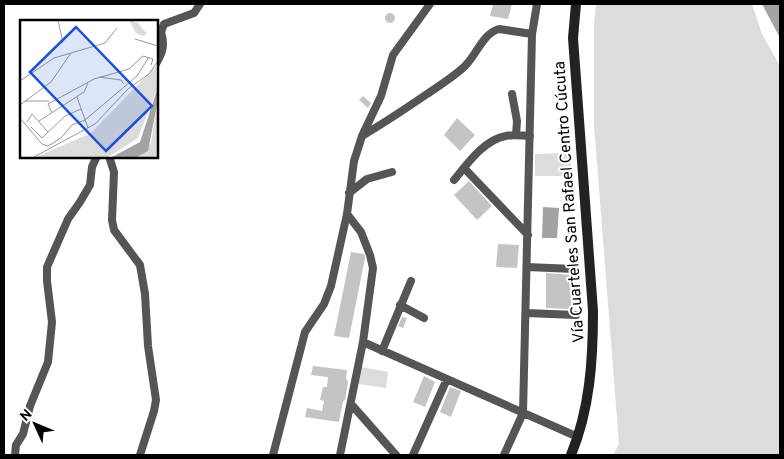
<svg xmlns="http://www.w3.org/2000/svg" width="784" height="459" font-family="Overpass,sans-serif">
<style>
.green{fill:#dcdcdc}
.water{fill:#a3a3a3}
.building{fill:#c4c4c4}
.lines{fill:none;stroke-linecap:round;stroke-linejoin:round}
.minor{stroke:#555;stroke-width:8}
.secondary{stroke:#222;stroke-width:10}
.labels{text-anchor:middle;stroke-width:4;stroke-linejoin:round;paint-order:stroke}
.street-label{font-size:16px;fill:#000;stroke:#fff}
.inset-road{fill:none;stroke:#999;stroke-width:1}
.view{fill:#1d4ed8;fill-opacity:0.15;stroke:#1d4ed8;stroke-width:2.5}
.inset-edge{fill:none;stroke:#000;stroke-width:2.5}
</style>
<rect width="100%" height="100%" fill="#fff"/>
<path class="green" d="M596,4h156l10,30 18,32v389h-167l6,-11 -25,-319v-101z
M571,153v23h-36v-22z
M361,367l27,5 -2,16 -28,-4z"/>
<path class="water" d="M762,4h18v34z
M543,207l16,1 -2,30h-15z"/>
<path class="building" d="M493,4h19l-4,15 -18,-3z
M385 18a5 5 0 1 1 10 0a5 5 0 1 1-10 0Z
M363,96l8,7 -3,5 -9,-8z
M457,118l18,17 -15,16 -16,-16z
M469,181l23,25 -15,14 -23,-25z
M498,244l21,1 -2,23 -21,-1z
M351,252l13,2 1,4 -16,80 -15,-2z
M546,273l25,2v34l-25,-1z
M402,317l5,1 -4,10 -5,-2z
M313,366l34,4 -1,9 2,2 -2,14 -1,5 -2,1 -4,21 -34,-5 2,-9 15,3 2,-10 -4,-1 3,-13h4l1,-10 -17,-2z
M424,376l11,6 -10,25 -12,-5z
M450,387l11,4 -10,26 -11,-5z"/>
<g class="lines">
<path class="minor" d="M156,64c7,-12 9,-19 5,-32l3,-8 30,-11 6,-9
M512,94l5,27 -1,14
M362,136c22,-13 43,-27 65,-42 12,-8 26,-17 37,-27 13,-12 18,-33 35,-38l33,5
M109,156l5,16 -2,48 2,10 26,35 5,29 3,52 8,54 -2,11 -14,44
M464,168l64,67
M454,180c13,-16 31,-41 52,-44 7,-2 16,0 24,0
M349,193l18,-14 25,-7
M527,267l47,2
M400,305l24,13
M526,313l50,2
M363,342l215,95
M382,351l29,-70
M351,404l45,51
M15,455l1,-10 7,-11 7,-28 18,-44 4,-40 -5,-41v-14l21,-48 12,-17 10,-17 2,-18 5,-11
M273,455l32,-123 19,-28 7,-18 16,-72 7,-53 8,-25 19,-40 12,-41 37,-51
M340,455l23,-113 10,-74 -3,-13 -9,-23 -14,-18
M413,455l34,-76
M504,455l19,-42 9,-379 5,-30"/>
<path class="secondary" d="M571,455c19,-46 22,-95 22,-144l-20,-273 3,-34"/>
</g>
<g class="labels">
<g class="street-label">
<text transform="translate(568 202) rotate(-94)" y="6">Vía Cuarteles San Rafael Centro Cúcuta</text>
</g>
</g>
<g transform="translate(20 20)">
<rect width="138" height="138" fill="#fff"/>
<path d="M109,0l9,3 9,11 -4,2 -7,-3zM136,46l1,23 -19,49 -30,19h-72l55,-24zM137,85v52h-20l14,-14z" fill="#dcdcdc"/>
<path d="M137,70v15l-9,46 -11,6h-25l28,-15z" fill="#a3a3a3"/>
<path class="inset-road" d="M38,0l5,23M115,19l23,7M79,57l22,3 3,4M0,61l34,-23 51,-15 12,-15M57,77l11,31M5,81h24M0,85l31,-23 20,-29M32,93l-4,-9 46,-25 35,-10 14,-13 10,3 -2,6M0,98l22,26 6,2 13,-8 11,-13 13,-5 52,-44 12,-19M19,101l45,-29 4,-9M7,102l5,-8 16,18M11,107l11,11 23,-22 16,-7M14,137l61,-33 33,-35 21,-15 9,-13"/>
<path class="view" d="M56,7l76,79 -46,45 -76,-79z"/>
<rect width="138" height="138" class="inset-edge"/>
</g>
<rect width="784" height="459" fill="none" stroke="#000000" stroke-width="10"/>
<g transform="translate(35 424) rotate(314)" stroke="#ffffff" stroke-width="4" paint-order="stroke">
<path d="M0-4L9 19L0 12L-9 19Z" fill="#000000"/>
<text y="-8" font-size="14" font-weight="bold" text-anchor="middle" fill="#000000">N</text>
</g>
</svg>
